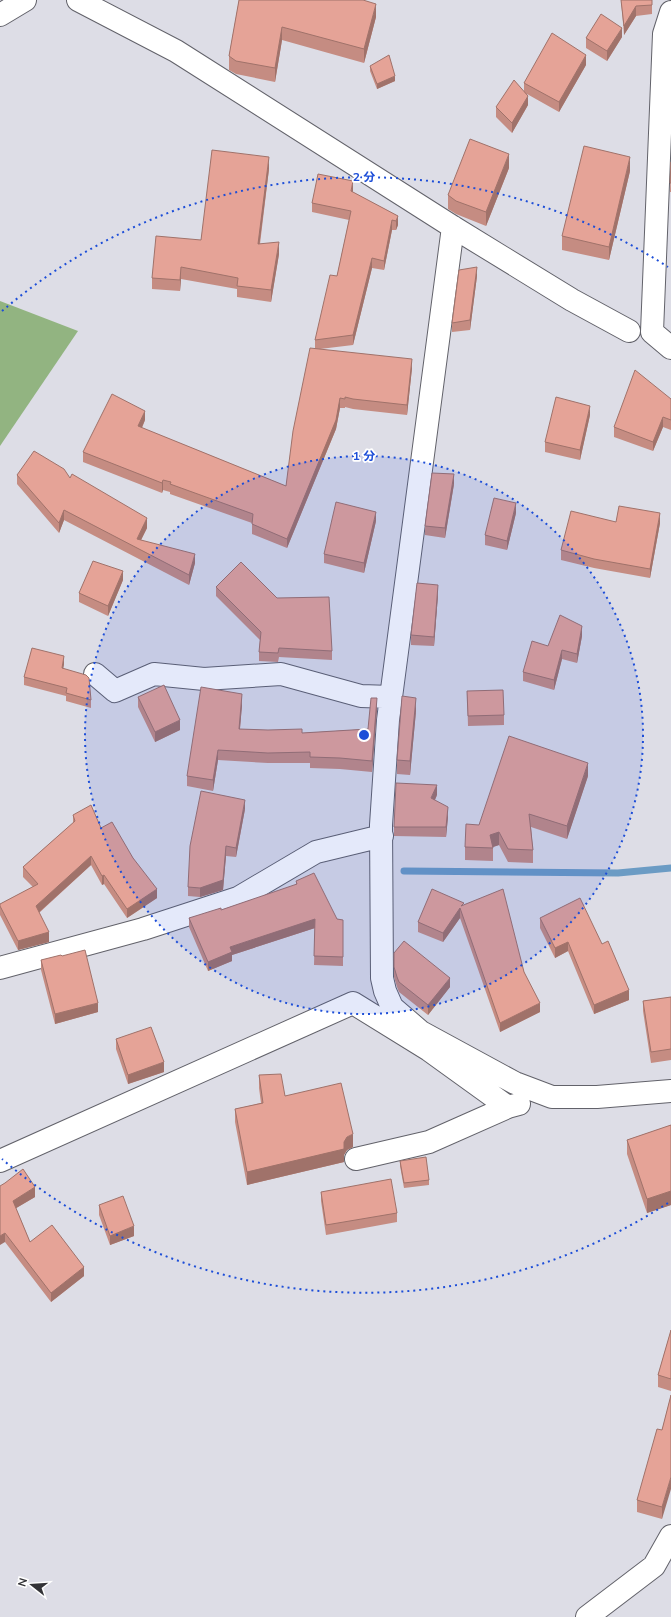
<svg xmlns="http://www.w3.org/2000/svg" width="671" height="1617" font-family="'Nunito Sans','Noto Sans JP',sans-serif">
<style>
.forest{fill:#92b481}
.lines{fill:none;stroke-linecap:round;stroke-linejoin:round}
.stream{stroke:#6b9bc4;stroke-width:7}
.minor-casing{stroke:#62626a;stroke-width:24}
.minor{stroke:#fff;stroke-width:22}
.wall{fill:#c58c82}
.shaded-wall{fill:#a0726a}
.building{fill:#e5a397;stroke:#a0726a}
.ring{fill:none;stroke:#1d4ed8;stroke-width:2;stroke-dasharray:2 4}
.centre{fill:#1d4ed8;stroke:#fff;stroke-width:2}
.ring-label{font-size:12px;text-anchor:middle;font-weight:bold;fill:#1d4ed8;stroke:#fff;stroke-width:3.5;stroke-linejoin:round;paint-order:stroke}
</style>
<rect width="100%" height="100%" fill="#dddde6"/>
<path class="forest" d="M0,301l78,30 -78,115z"/>
<g class="lines">
<path class="stream" d="M404,871l214,2 53,-5"/>
<g class="minor-casing">
<path id="minor" d="M78,0l98,51 277,176 119,73 57,31
M671,12l-7,22 -12,298 19,16
M0,15l25,-15
M453,227l-65,493 -7,105 1,153 3,13 7,16 29,25 94,51 37,14h45l74,-6
M95,674l20,17 39,-17 50,5 77,-5 80,22 30,1
M0,968l143,-39 95,-31 78,-46 66,-16
M356,1159l73,-17 79,-35 11,-3
M0,1161l353,-158 76,47 79,57
M587,1617l67,-51 17,-30"/>
</g>
<use href="#minor" class="minor"/>
</g>
<path class="wall" d="M239,0l137,17 -12,46 -82,-23 -7,42 -39,-8 -7,-4v-14z
M621,0h31v14l-16,2 -12,19z
M622,37l-15,24 -21,-13v-10z
M586,65l-27,47 -32,-18 1,11 -16,28 -16,-16v-10l28,-15v-9z
M370,66l25,15 -18,8 -7,-18z
M671,162v30h-1z
M509,168l-23,58 -30,-12 -8,-5v-14z
M269,169l-9,75 19,10 -8,48 -34,-5v-8l-56,-10 -1,12 -28,-2v-11l49,-38z
M630,171l-21,89 -47,-10v-14z
M352,192l46,24v9l-2,5h-4l-8,40 -12,-2 -19,77 -33,4 92,19 -5,47 -54,-6 -8,-2v1h-5l-4,21 -49,119 -35,-14v-11l-82,-29v-2l-7,-2 -1,3 -79,-31v-10l62,-32 -3,8 144,58 29,-137v-9l22,-64 12,-56 -37,-8v-9z
M477,276l-7,54 -18,2v-9z
M671,399v31l-8,-3 -10,24 -39,-14v-10z
M590,415l-10,45 -35,-8v-10z
M17,475l53,3 77,50 -6,12 54,23 -6,22 -125,-65 -5,13 -42,-49z
M454,484l-9,54 -20,-3v-9z
M516,513l-9,37 -22,-5v-10z
M376,521l-12,52 -40,-10v-9z
M616,522l44,1 -10,55 -56,-10 -33,-8v-10z
M123,580l-15,36 -29,-14v-9z
M216,587l116,64v9l-53,-3 -1,5 -19,-1v-9l1,-12 -44,-44z
M438,595l-4,51 -23,-1v-10z
M582,636l-5,27 -15,-4 -8,31 -31,-9v-9l25,-26z
M64,664l-1,4 28,32v8l-25,-7v-5l-42,-11v-8z
M467,691l37,24v10l-36,1z
M138,697l42,33 -25,12 -17,-35z
M242,705l-2,24 62,4 66,-4 9,-20 -5,63 -32,-3 -30,-1v-5h-42l-50,-3 -5,31 -26,-5v-10z
M416,711l-6,64 -13,-1v-14z
M588,776l-21,63 -36,-12 2,23v13l-25,-1 -9,-17 -6,2v14l-28,-1v-13l14,-22z
M437,795l-2,5 13,17 -2,20 -52,-1v-9z
M245,809l-9,48 -10,-1 -3,34 -23,7 -12,-1v-9z
M73,815l28,13 32,30 24,40 -30,20 -23,-34 -2,1 -11,-20 -52,48 10,29 -31,8 -18,-35v-11l33,-17 -10,-10v-10l50,-44z
M296,881l41,38 6,1v46l-29,-1 1,-37 -83,27v6l-24,10 -19,-44v-9l32,-8 75,-25z
M464,905l60,67 16,40 -40,20 -40,-114 -17,24 -25,-10v-10z
M540,918l62,26 27,56 -35,14 -26,-63 -13,7 -15,-30z
M394,953l56,34 -22,28 -29,-23 -2,-5 -3,-10z
M41,960l57,52 -43,12 -14,-54z
M671,997v63l-20,3 -8,-52v-10z
M116,1039l48,33 -36,12 -12,-35z
M259,1075l26,21 68,51 -6,3 -3,5v7l-97,23 -12,-63v-13l26,-6 -2,-15z
M671,1125v80l-24,8 -20,-59v-14z
M400,1161l29,19v5l-25,3 -4,-22z
M0,1186l35,11 -19,11 14,34 54,34 -33,26 -46,-60z
M321,1192l76,21v9l-71,13 -5,-34z
M99,1205l35,31 -24,9 -11,-30z
M671,1330v61l-13,-4v-12z
M671,1395l-9,124 -25,-7v-12l25,-70z"/>
<path class="shaded-wall" d="M376,4v13l-12,46v-14z
M636,6v10l-12,19v-9z
M282,27v13l-7,42v-14z
M622,28v9l-15,24v-10z
M586,55v10l-27,47v-10z
M395,76v5l-18,8v-5z
M528,96v9l-16,28v-10z
M509,154v14l-23,58v-14z
M269,157v12l-11,86v-11z
M630,157v14l-21,89v-13z
M353,181v10l-2,9v-9z
M398,216v9l-2,5v-9z
M392,220v10l-8,40v-9z
M279,242v12l-8,48v-12z
M372,258v10l-19,77v-10z
M181,267v12l-1,12v-11z
M477,267v9l-7,54v-10z
M412,359v9l-5,47v-10z
M340,398v10l-4,21 -49,119v-9z
M590,406v9l-10,45v-10z
M145,411v9l-7,16v-10z
M663,417v10l-10,24v-9z
M454,474v10l-9,54v-10z
M163,480v10l-1,3v-10z
M516,503v10l-9,37v-9z
M64,510v10l-5,13v-10z
M376,512v9l-12,52v-10z
M660,513v10l-10,55v-9z
M147,518v10l-10,20v-9z
M195,554v9l-6,22v-10z
M123,571v9l-15,36v-10z
M438,585v10l-4,51v-9z
M582,626v10l-5,27v-9z
M562,650v9l-8,31v-10z
M64,656v8l-2,12v-8z
M242,694v11l-3,34v-10z
M377,698v11l-5,63v-11z
M416,698v13l-6,64v-14z
M180,720v10l-25,12v-10z
M218,750v10l-5,31v-11z
M588,763v13l-21,63v-13z
M437,785v10l-6,13v-10z
M245,800v9l-9,48v-9z
M448,807v10l-2,20v-10z
M499,832v13l-9,3v-13z
M226,846v10l-3,34 -23,7v-9z
M91,856v9l-55,50v-9z
M104,875v9l-2,1v-9z
M157,889v9l-30,20v-9z
M460,908v10l-17,24v-9z
M315,919v9l-83,27v6l-24,10v-9l22,-15z
M49,932v10l-31,8v-9z
M568,942v9l-13,7v-10z
M450,978v9l-22,28v-10z
M629,990v10l-35,14v-9z
M98,1003v9l-43,12v-10z
M540,1003v9l-40,20v-9z
M164,1062v10l-36,12v-9z
M353,1134v13l-6,3 -3,5v7l-97,23v-13l100,-35z
M35,1187v10l-22,13v-9z
M671,1191v14l-24,8v-14z
M134,1226v10l-24,9v-9z
M5,1233v9l-5,3v-9z
M84,1267v9l-33,26v-9z
M671,1477v12l-9,30v-12z"/>
<path class="building" d="M239,0h124l13,4 -12,45 -82,-22 -7,41 -39,-7 -7,-5z
M621,0h31v5l-16,1 -12,20z
M601,14l21,14 -15,23 -21,-13z
M552,33l34,22 -27,47 -35,-19z
M389,55l6,21 -18,8 -7,-18z
M514,80l14,16 -16,27 -16,-16z
M470,139l39,15 -23,58 -30,-11 -8,-6z
M584,146l46,11 -21,90 -47,-11z
M212,150l57,7 -11,87 21,-2 -8,48 -34,-4 1,-8 -57,-11 -1,13 -28,-2 4,-42 45,4z
M671,162v21h-1z
M318,174l35,7 -2,10 47,25 -2,5 -4,-1 -8,41 -12,-3 -19,77 -38,5 15,-65 7,1 14,-65 -39,-8z
M477,267l-7,53 -18,3 7,-53z
M310,348l102,11 -5,46 -54,-6 -8,-2v2l-5,-1 -4,22 -49,119 -35,-15 1,-10 -83,-30 1,-2 -8,-2 -1,3 -79,-31 29,-58 33,17 -7,15 148,60 7,-55z
M635,370l36,29v21l-8,-3 -10,25 -39,-15z
M556,397l34,9 -10,44 -35,-8z
M34,451l30,18 6,9 2,-4 75,44 -10,21 58,15 -6,21 -125,-65 -5,13 -42,-48z
M432,473l22,1 -9,54 -20,-2z
M494,498l22,5 -9,38 -22,-6z
M336,502l40,10 -12,51 -40,-9z
M619,506l41,7 -10,56 -56,-10 -33,-9 10,-39 45,11z
M93,561l30,10 -15,35 -29,-13z
M241,562l36,36 52,-1 3,54 -53,-3 -1,5 -19,-1 2,-20 -45,-45z
M417,583l21,2 -4,52 -23,-2z
M560,615l22,11 -5,28 -15,-4 -8,30 -31,-8 9,-31 16,5z
M32,648l32,8 -2,12 24,7 3,3 2,22 -25,-7 1,-5 -43,-11z
M164,685l16,35 -25,12 -17,-35z
M201,687l41,7 -3,35 29,1 34,-1v4l66,-4 3,-31h6l-5,63 -32,-3 -30,-1v-5l-42,1 -50,-3 -5,30 -26,-4z
M503,690l1,25 -36,1 -1,-25z
M402,696l14,2 -6,63 -13,-1z
M509,736l79,27 -21,63 -38,-12 4,36 -25,-1 -9,-17 -9,3 3,13 -28,-1 1,-23 13,1z
M396,783l41,2 -6,13 17,9 -2,20h-52z
M201,791l44,9 -9,48 -10,-2 -3,34 -23,8 -12,-1 2,-41z
M91,805l10,23 11,-6 21,36 24,31 -30,20 -23,-34 -2,1 -11,-20 -55,50 13,26 -31,9 -18,-35v-2l38,-20 -15,-17 52,-46 -2,-6z
M314,873l23,46 6,1v37l-29,-1 1,-37 -85,28 2,5 -24,10 -19,-44 32,-10v2l76,-26 -1,-3z
M432,889l32,14 -3,3 42,-17 21,83 16,31 -40,20 -40,-115 -17,25 -25,-11z
M580,898l22,46 6,-3 21,49 -35,15 -26,-63 -13,6 -15,-30z
M404,941l46,37 -22,27 -29,-23 -2,-5 -3,-10v-14z
M85,950l13,53 -43,11 -14,-54 20,-5 1,1z
M671,997v52l-20,3 -8,-51z
M151,1027l13,35 -36,13 -12,-36z
M281,1074l4,22 56,-13 12,51 -6,3 -3,5v7l-97,23 -12,-63 28,-6 -4,-28z
M671,1125v66l-24,8 -20,-59z
M426,1157l3,23 -25,3 -4,-22z
M23,1169l12,18 -22,14 17,41 22,-17 32,42 -33,26 -46,-60 -5,3v-50l5,-3z
M391,1179l6,34 -71,12 -5,-33z
M123,1196l11,30 -24,10 -11,-31z
M671,1330v49l-13,-4z
M671,1395v82l-9,30 -25,-7 20,-71 5,1z"/>
<circle cx="364" cy="735" r="279" fill="#1d4ed8" fill-opacity=".12"/>
<g class="ring">
<circle cx="364" cy="735" r="279"/>
<path d="M668 1203A558 558 0 0 1 2 1159M2 311A558 558 0 0 1 668 267"/>
</g>
<circle cx="364" cy="735" r="6" class="centre"/>
<g class="ring-label">
<text x="364" y="181">2 分</text>
<text x="364" y="460">1 分</text>
</g>
<g transform="translate(32 1585) rotate(287)" stroke="#ffffff" stroke-width="3" paint-order="stroke">
<path d="M0-3L7 15L0 10L-7 15Z" fill="#333337"/>
<text y="-6" font-size="11" font-weight="bold" text-anchor="middle" fill="#333337">N</text>
</g>
</svg>
